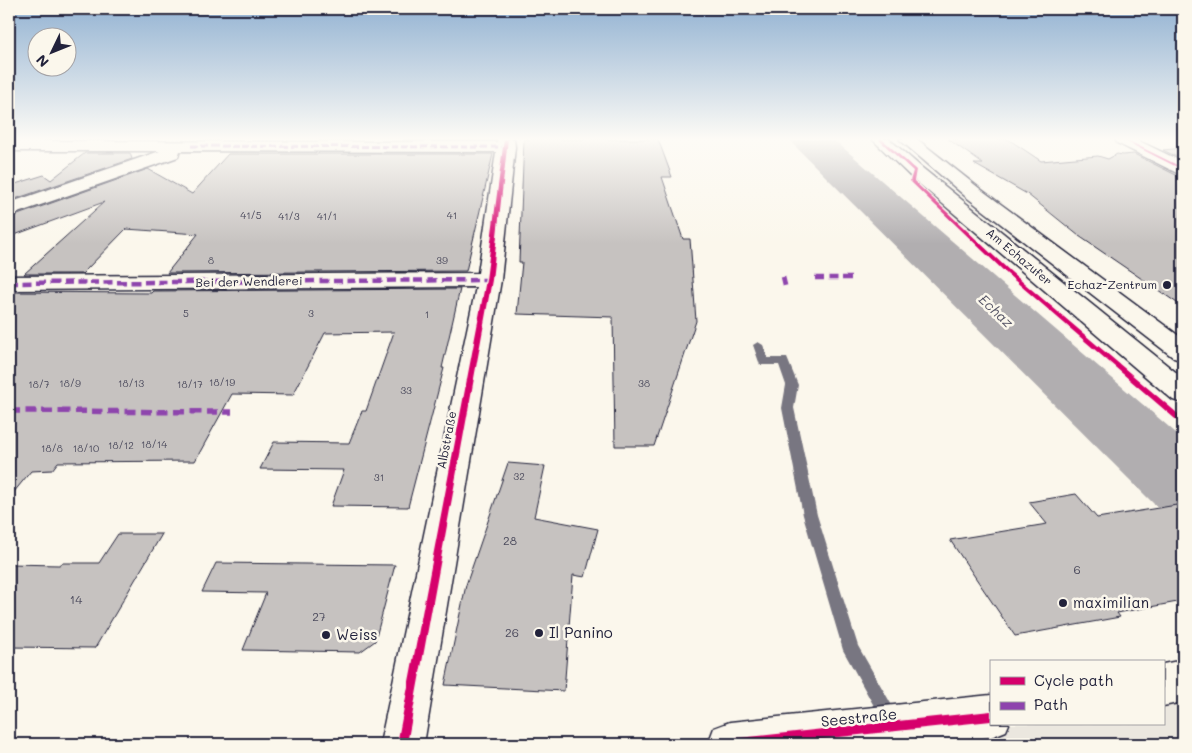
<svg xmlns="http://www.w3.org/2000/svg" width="1192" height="753" font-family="Mali,sans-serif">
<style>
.built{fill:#ebe7df}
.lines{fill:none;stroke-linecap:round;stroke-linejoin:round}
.stream{fill:#787681;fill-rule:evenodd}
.river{fill:#b1aeb0;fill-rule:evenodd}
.building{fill:#c6c2c0;stroke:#22223b}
.minor-casing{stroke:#22223b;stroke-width:3}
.primary-casing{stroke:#22223b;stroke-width:3}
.minor{fill:#fbf7ec;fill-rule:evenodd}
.primary{fill:#fbf7ec;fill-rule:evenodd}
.quiet-far2{stroke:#8e44ad;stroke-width:3;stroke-dasharray:7 3;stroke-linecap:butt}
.quiet-far1{stroke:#8e44ad;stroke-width:4.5;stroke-dasharray:9 4.5;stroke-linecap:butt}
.quiet{stroke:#8e44ad;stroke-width:5.5;stroke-dasharray:11 5.5;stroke-linecap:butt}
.cycleway-casing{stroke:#fbf7ec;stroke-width:3}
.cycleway{fill:#d6006c;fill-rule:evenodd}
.poi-dot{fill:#22223b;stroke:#fbf7ec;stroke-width:2}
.labels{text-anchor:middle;stroke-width:5;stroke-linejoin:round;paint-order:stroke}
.number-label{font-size:10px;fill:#4b4a5c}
.street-label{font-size:12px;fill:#22223b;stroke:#fbf7ec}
.poi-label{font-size:12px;fill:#22223b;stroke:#fbf7ec;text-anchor:end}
.near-number-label{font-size:12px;fill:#4b4a5c}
.water-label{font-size:14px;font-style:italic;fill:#545364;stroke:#fbf7ec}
.near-poi-label{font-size:15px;fill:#22223b;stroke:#fbf7ec;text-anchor:start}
.near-street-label{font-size:15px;fill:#22223b;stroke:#fbf7ec}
</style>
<rect width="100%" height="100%" fill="#fbf7ec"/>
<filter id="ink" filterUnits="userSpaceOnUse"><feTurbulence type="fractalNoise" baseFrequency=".02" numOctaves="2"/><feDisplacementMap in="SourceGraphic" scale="10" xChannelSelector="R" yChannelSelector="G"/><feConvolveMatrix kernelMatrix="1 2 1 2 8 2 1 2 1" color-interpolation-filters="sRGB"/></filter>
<g filter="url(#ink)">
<path class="built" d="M1183,667v77h-489l297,-35v15h172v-53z"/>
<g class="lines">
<path class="stream" d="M758,342l5,3 5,13h19l11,27 -4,23 23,107 41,131 56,98h-19l-52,-94 -40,-135 -21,-107 4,-23 -7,-20h-19l-7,-20z"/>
<path class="river" d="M790,139h43l350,300v76l-27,-9 -360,-359z"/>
</g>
<path class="building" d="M403,139h93v1h-93z
M524,139h134l14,38h-10l21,62h7l6,82 -42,125h-39l-2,-129 -96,-3 5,-52h-3z
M948,139h60l33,22 57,-5 10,3 9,-5 6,1 11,-1 42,21 7,1v131l-104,-71 -52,-42 -53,-30h9z
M1183,148v12l-20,-10z
M85,153h45l2,6 -123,42v-15l35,-11 7,5z
M228,154h265l-27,117 -299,2 31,-39 -72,-5 -44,45h-58l80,-72 -95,35v-19l139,-49 44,25z
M460,289l-18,79h2l-36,139 -77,-1 13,-36 -84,-1 14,-27 75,1 13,-32h4l28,-79 -69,1 -32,62 -61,-1 -37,67 -137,1 -6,8 -21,1 -22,27v-206l142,1 2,-2z
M508,463l37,3 -11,51 64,12 -13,48 -12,-2 -9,116 -119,-6 21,-100z
M1076,494l21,24 86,-14v97l-66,12 3,4 -105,19 -65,-96 97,-16 -18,-22z
M118,534h44l-67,114 -86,-1v-83l50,1 4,-2h36z
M216,563l179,2 -20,76 -15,11 -117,-2 23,-57 -64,-1z"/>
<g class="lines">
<g class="minor-casing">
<path id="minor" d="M498,139h16l1,8 -14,133 -77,464h-44l96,-457 -467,3v-14l469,-3 18,-121 -316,-1 -2,6 -169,59v-13l151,-52h-151v-10l488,1z
M1115,139h20l48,23v12l-6,-1 -60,-30z
M1183,660v42l-20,4v-42z
M991,695v29h18l-3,7 -15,6 -62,7h-221l6,-16 16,-6z"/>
</g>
<g class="primary-casing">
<path id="primary" d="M872,139h17l32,28 262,211v25l-10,-3 -264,-225z
M899,139h18l62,49 204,151v22l-9,-3 -209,-162z"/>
</g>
<use href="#minor" class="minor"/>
<use href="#primary" class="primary"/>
<path class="quiet-far2" d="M191,146l315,1"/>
<path class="quiet-far1" d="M783,277l3,12
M815,278h39
M9,283l480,-3"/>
<path class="quiet" d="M9,411l223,1"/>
<g class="cycleway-casing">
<path id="cycleway" d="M504,139h4l-16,141 -85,464h-10l89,-464z
M878,139h4l34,31 -2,11 97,91 172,146v6h-2l-174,-150 -96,-92 -1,-1 3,-10z
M1121,139h4l58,29v2z
M991,711v10l-217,23h-49l1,-4 4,-1z"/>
</g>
<use href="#cycleway" class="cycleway"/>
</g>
</g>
<linearGradient id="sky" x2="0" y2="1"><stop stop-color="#92b2d2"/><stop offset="0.57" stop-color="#fdfbf6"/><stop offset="1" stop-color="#fdfbf6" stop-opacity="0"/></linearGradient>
<rect width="1192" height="244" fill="url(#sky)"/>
<g class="poi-dot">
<circle cx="1167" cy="285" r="5"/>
<circle cx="1063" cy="603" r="5"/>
<circle cx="539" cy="633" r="5"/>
<circle cx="326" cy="635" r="5"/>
</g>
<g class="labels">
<g class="number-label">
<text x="251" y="219">41/5</text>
<text x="452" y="219">41</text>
<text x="289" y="220">41/3</text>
<text x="327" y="220">41/1</text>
<text x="211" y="264">8</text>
<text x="442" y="264">39</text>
<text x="186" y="317">5</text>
<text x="311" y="317">3</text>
<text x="427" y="318">1</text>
<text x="222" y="386">18/19</text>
<text x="70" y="387">18/9</text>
<text x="131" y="387">18/13</text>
<text x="644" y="387">38</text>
<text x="39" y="388">18/7</text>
<text x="190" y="388">18/17</text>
<text x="406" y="394">33</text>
<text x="154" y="448">18/14</text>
<text x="121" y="449">18/12</text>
<text x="52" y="452">18/8</text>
<text x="86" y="452">18/10</text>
<text x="519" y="480">32</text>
<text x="379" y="481">31</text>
</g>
<g class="street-label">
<text transform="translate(1019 257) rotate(40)" y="4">Am Echazufer</text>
<text transform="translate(249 282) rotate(-1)" y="4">Bei der Wendlerei</text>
<text transform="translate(447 440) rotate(-79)" y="4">Albstraße</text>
</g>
<g class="poi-label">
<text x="1157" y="289">Echaz-Zentrum</text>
</g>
<g class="near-number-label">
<text x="510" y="545">28</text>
<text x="1077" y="574">6</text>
<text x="76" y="604">14</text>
<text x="319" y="621">27</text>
<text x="512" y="637">26</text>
</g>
<g class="water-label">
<text transform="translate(996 311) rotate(43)" y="5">Echaz</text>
</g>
<g class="near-poi-label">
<text x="1073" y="608">maximilian</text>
<text x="549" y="638">Il Panino</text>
<text x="336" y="640">Weiss</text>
</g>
<g class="near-street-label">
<text transform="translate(859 718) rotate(-6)" y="5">Seestraße</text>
</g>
</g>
<rect width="1192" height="753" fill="none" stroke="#fbf7ec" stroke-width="30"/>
<rect x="15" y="15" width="1162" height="723" fill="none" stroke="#22223b" stroke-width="2" filter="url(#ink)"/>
<rect x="990" y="660" width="175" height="65" fill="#fbf7ec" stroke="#a4a2a5"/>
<rect x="1000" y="677" width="25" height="8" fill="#d6006c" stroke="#a4a2a5"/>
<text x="1034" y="686" font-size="15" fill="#22223b">Cycle path</text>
<rect x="1000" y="702" width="25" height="8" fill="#8e44ad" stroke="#a4a2a5"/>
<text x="1034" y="710" font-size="15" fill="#22223b">Path</text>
<g transform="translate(52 52) rotate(227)"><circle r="24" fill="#fbf7ec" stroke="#a4a2a5"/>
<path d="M0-4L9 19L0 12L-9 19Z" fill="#22223b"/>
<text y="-8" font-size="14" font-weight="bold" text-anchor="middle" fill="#22223b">N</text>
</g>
</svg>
